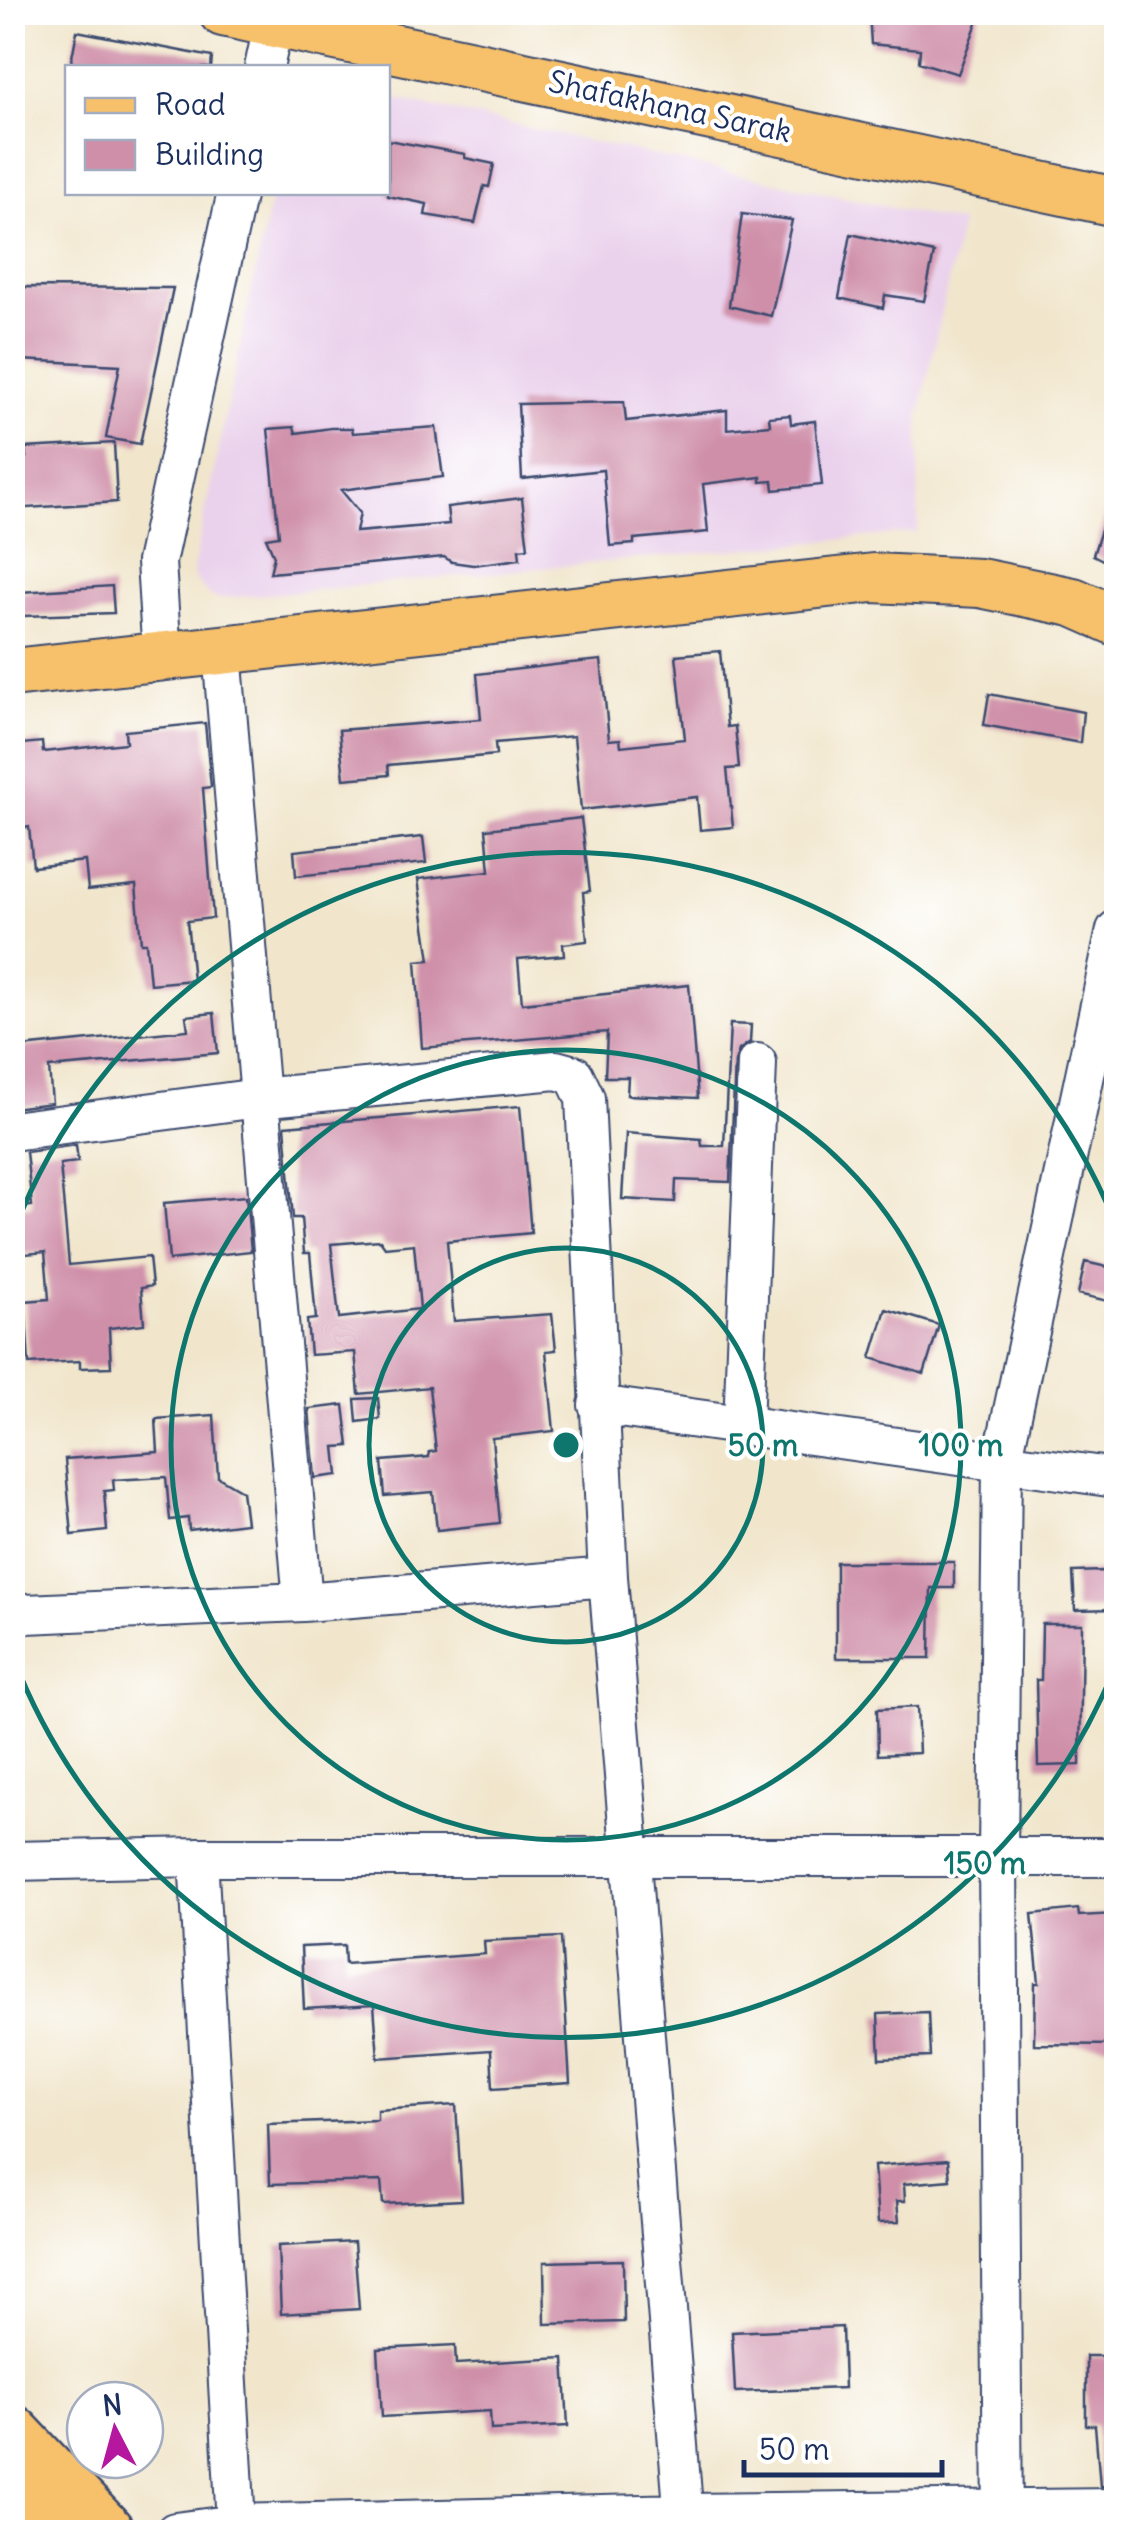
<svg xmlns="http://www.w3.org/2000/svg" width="1129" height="2545" font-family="Delius,sans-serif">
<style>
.built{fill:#ead1ec}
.building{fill:#cf8fa9;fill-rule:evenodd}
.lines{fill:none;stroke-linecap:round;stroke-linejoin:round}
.minor-casing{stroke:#3b4a6e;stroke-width:42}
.major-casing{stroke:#3b4a6e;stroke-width:52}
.highway-casing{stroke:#3b4a6e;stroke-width:60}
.minor{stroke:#fff;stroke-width:38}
.major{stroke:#f7c06b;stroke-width:48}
.highway{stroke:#f7c06b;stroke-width:55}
.ring{fill:none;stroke:#0f766e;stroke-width:5}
.labels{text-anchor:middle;stroke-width:8;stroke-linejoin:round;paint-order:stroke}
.street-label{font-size:30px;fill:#1b2f5e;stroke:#fff}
.centre{fill:#0f766e;stroke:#fff;stroke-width:5}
.ring-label{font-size:30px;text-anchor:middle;font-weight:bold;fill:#0f766e;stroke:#fff;stroke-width:8;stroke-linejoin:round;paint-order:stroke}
</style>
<rect width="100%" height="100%" fill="#fff"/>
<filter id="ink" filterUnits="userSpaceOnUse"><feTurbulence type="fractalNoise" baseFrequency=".01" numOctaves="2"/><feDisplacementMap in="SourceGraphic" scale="20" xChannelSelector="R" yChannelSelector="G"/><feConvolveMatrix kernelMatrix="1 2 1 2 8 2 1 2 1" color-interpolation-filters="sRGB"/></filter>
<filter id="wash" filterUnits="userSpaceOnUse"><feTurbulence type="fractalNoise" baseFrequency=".0048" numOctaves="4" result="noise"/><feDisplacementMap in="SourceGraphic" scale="40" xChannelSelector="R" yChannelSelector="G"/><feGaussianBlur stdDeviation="2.25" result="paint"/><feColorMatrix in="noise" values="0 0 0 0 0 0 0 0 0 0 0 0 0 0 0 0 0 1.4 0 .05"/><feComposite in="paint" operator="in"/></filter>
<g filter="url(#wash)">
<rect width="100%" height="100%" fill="#f1e6cc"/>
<path class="built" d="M388,97l573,126 -42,195 -1,114 -700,67 -9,-4 -15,-16 -1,-9 79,-377 116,-1z"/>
<g id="blocks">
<path class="building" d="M869,12h112l-23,62 -39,-12 1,-13 -49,-5z
M77,31l135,26 -1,11h-141z
M388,140l77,14v4l29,6 -5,23 -5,-1 -9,37 -50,-8 2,-11 -39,-8z
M742,214l50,6 -21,96 -42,-10z
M851,234l83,19 -10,48 -39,-6 -2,13 -44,-10z
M17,287l156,1 -33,156 -34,-6 14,-73 -100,-5z
M624,402l2,19 101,-11v19l43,-4 -1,-8 21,-2 1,9 24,-3 7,64 -48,5 -1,-9 -12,1v-5l-58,7 5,48 -74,7v5l-24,2 -7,-76 -81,9 -4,-75z
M294,427l2,6 35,-5h21l1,5 83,-6 7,50 -102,13 19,23 -4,19 93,-8 -2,-17 75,-9 6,50 -9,1 1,10 -47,6 -21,-3 -8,-5 -174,16 4,-17 -8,-18 13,-2 -11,-107z
M114,443l3,59 -105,7v-34l7,-1 -1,-16 8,-1 -1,-9z
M1112,496l4,1v70l-23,-12z
M112,586l2,27 -91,3 -2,-24z
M720,651l7,76 8,-1 4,42 -12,1 6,58 -33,3 -3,-33 -116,13 -7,-74 -79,7 1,12 -108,10 1,10 -45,4 -5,-49 142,-11 -4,-45 94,-11 30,-3 8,80 11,-1 1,7 64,-7 -9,-84z
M989,694l94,18 -3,31 -96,-18z
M205,723l6,64 -8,1 10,130 -26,3 6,59 -43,4 -4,-41h-5l-5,-58 -48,5 -3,-29 -52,6 -4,-40 -12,1 -5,-77 10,-1 -1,-6 21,-2 1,10 83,-9 -1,-12z
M581,818l9,73 -7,1 4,49 -24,3 1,11 -46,4 4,44 167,-18 9,113 -71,-3 1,-18h-23l2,-45 -185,16 -6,-87 14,-1 -12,-81 72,-8 -4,-42z
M423,837l3,26 -130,13 -2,-25z
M214,1013l4,40 -169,15 3,35 -40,5v-60l176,-18 -2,-14z
M730,1024l21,1 -1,17 -11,8 -4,12 -5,120 -54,-2 -1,22 -53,-3 4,-66 75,6 1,7h22z
M520,1106l11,127 -84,8 7,80 98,-7 4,36 -10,1 8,80 -62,7 8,85 -63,7 -4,-38 -48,4 -3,-35 47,-4v-5l7,-1 -7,-64 -70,7 -4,-42 -45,3 -3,-35 9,-1 -6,-66h-6l-3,-35h-8l-8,-92zM380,1240l5,7 29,-3 6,65 -81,9 -8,-74z
M76,1145l2,17 -18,2 9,101 80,-8 3,29 -11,2 3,36 -35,4 2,39 -31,1v-7l-51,3 -4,-63 24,-2 -4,-47 -29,3 -4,-47 20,-2 -6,-54z
M246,1196l5,55 -82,9 -5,-57z
M1085,1262l31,7v34l-38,-9z
M886,1309l53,16 -15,49 -53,-16z
M378,1398l2,21 -23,3 -2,-23z
M344,1405l5,41 -14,1 3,28 -23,3 -6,-69z
M214,1415l4,62 24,14 4,32 -57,7 -1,-12 -18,2 -4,-43 -53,3 1,10 -10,1 3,40 -35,4 -7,-76 93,-7 -2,-33z
M836,1562h118v26h-23l-1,70h-94z
M1104,1571v7l12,-1v32l-41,1 -2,-38z
M1042,1624h40l-2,141 -42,1 -2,-86h5z
M917,1707l2,46 -41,2 -1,-46z
M1078,1909l1,7 37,-2v131l-82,-1 1,-61h4l-7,-69z
M561,1937l9,146 -77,5 -2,-38 -113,8 -4,-53 -70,4 -3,-62 43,-2 1,19 140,-10 -1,-13z
M928,2012l2,45 -50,2 -2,-45z
M456,2105l6,95 -79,4 -2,-23 -111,3 -2,-60 109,-4v-10z
M948,2160l2,20 -46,4 1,17h-8l2,21 -21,1 -4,-57z
M354,2242l5,67 -78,5 -3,-68z
M623,2260l1,62 -79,2 -1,-62z
M842,2327l2,61 -109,4 -3,-60z
M455,2345l1,19 108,-6 4,68 -77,4 -1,-19 -108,6 -4,-68z
M1086,2356h30v130h-16l-5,-61h-9z"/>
</g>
</g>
<g filter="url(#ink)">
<use href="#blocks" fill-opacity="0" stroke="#3b4a6e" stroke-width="2.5"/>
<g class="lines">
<g class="minor-casing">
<path id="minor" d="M264,68l12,-56
M222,652l81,950
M162,658l-6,-96 81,-370
M12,1131l246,-33 298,-28 18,5 11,23 23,479 77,955
M598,1405l518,73
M743,1426l14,-363
M12,1609l14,5 277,-12 305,-25
M198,1857l38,667
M12,1861l186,-4h918
M175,2532l61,-8 449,-11 431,-5
M1003,2532l-5,-675 4,-395 114,-532"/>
</g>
<g class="major-casing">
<path id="major" d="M223,12l893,190
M12,673l861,-95 107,5 93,19 43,19"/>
</g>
<g class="highway-casing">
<path id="highway" d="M12,2433l94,99
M12,2499l32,33"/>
</g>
<use href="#minor" class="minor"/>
<use href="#major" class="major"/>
<use href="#highway" class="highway"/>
</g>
</g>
<g class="ring">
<circle cx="566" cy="1445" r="197"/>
<circle cx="566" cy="1445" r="395"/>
<path d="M1115 1667A592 592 0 0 1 13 1657M13 1233A592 592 0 0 1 1115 1223"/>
</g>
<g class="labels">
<g class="street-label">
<text transform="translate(670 107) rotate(12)" y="10">Shafakhana Sarak</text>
</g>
</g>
<circle cx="566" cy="1445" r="15" class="centre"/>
<g class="ring-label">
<text x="763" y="1456">50 m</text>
<text x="961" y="1456">100 m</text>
<text x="985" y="1874">150 m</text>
</g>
<rect width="1129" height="2545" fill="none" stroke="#fff" stroke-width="50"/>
<rect x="65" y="65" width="325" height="130" fill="#ffffff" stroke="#a4acbf" stroke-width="2.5"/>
<rect x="85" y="98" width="50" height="15" fill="#f7c06b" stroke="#a4acbf" stroke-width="2.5"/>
<text x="155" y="115" font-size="30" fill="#1b2f5e">Road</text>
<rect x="85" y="140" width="50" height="30" fill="#cf8fa9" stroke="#a4acbf" stroke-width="2.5"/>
<text x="155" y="165" font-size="30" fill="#1b2f5e">Building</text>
<g transform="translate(115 2430) rotate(354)"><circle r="48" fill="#ffffff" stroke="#a4acbf" stroke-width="2.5"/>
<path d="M0-8L18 38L0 25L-18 38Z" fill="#b5179e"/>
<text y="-15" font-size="28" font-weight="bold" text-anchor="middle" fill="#1b2f5e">N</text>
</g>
<path d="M744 2460v15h198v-15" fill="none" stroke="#1b2f5e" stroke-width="5"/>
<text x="759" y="2460" font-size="30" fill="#1b2f5e" stroke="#ffffff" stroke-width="8" paint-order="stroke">50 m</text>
</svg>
